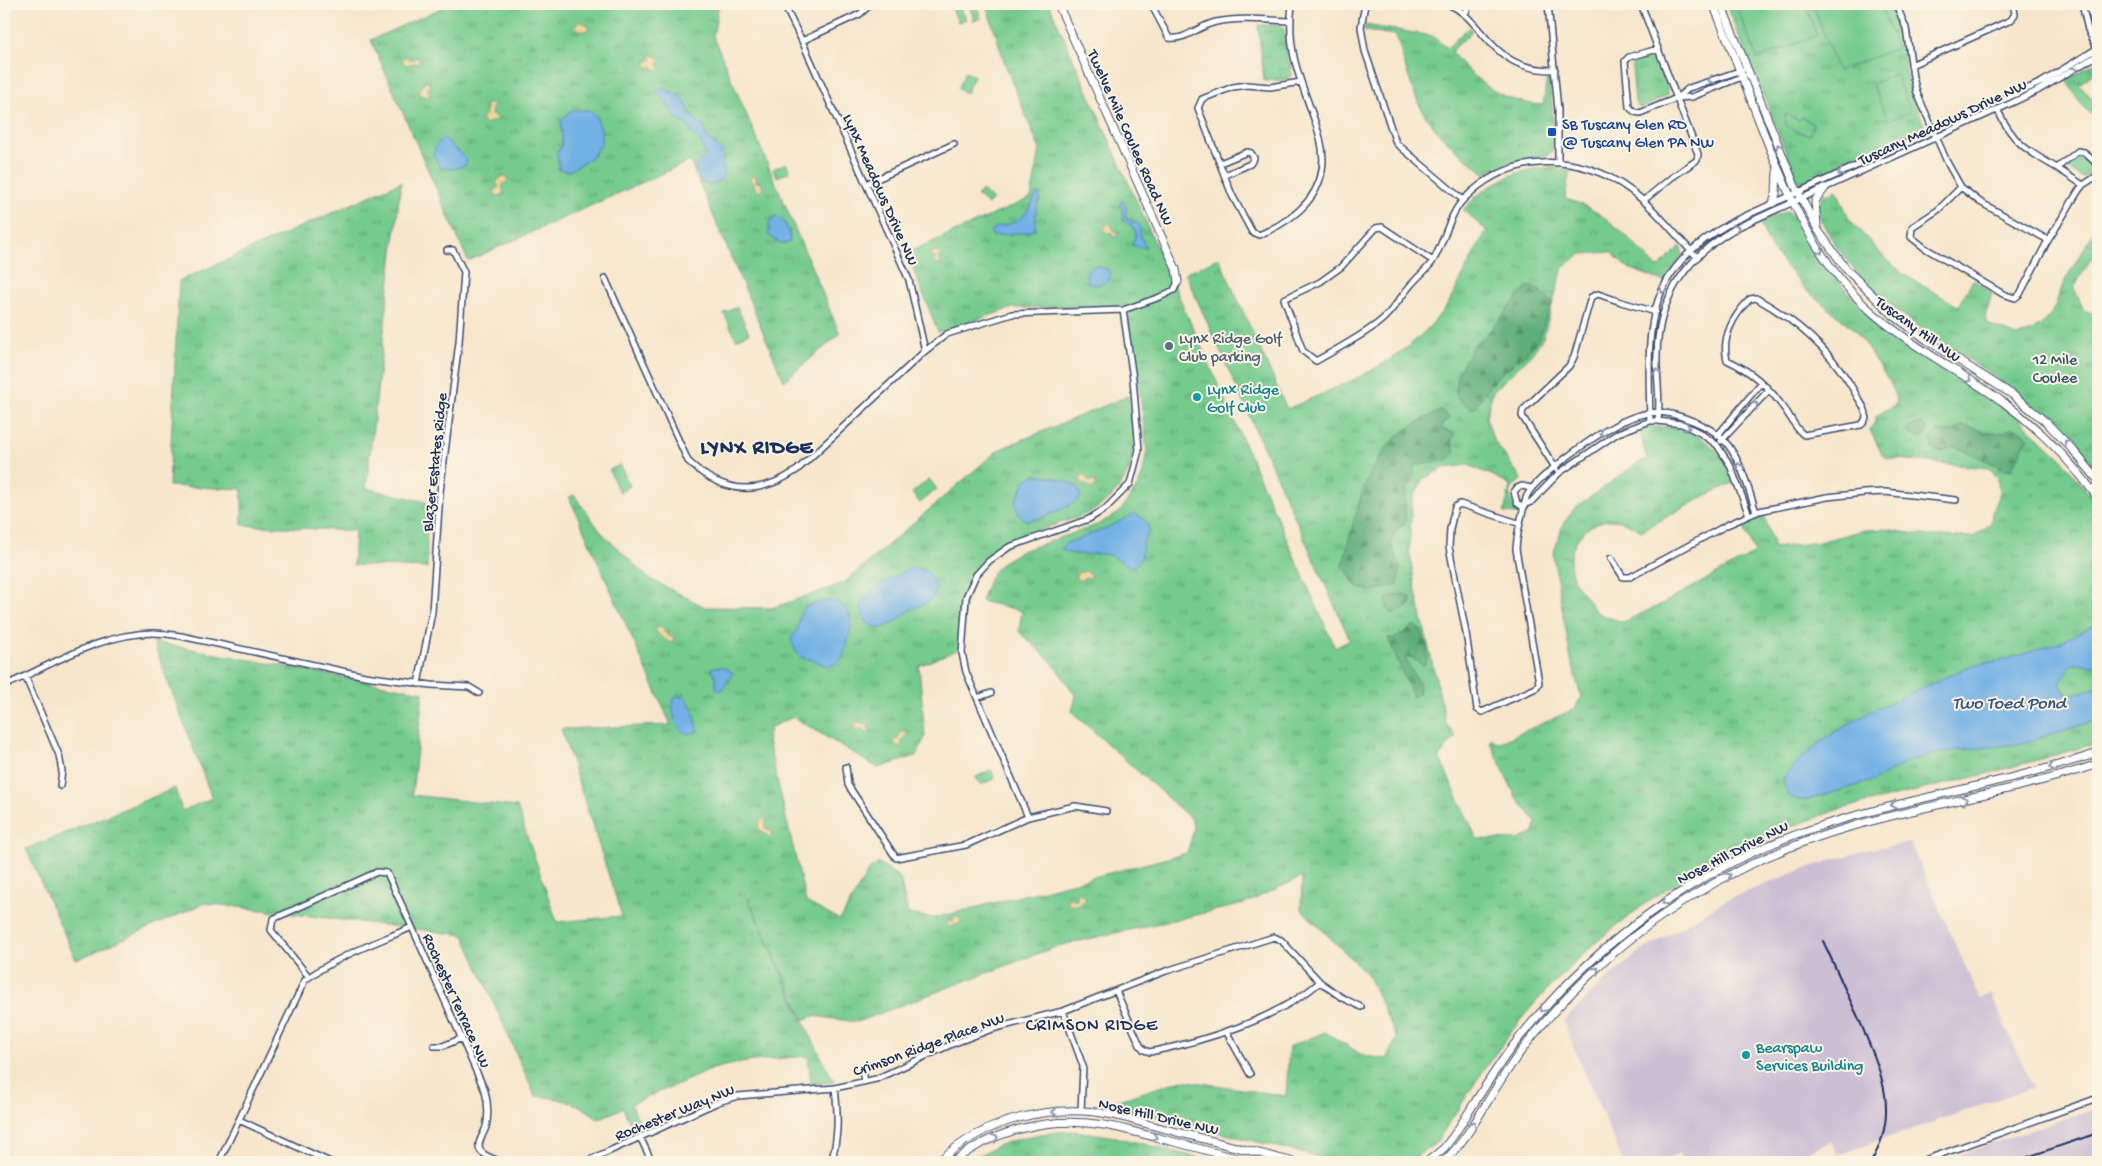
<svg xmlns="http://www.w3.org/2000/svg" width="2102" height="1166" font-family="'Gochi Hand',sans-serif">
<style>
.industrial{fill:#ccbfd4}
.grass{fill:url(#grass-tufts);stroke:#487c76}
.forest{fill:url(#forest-firs);stroke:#3d6e6c}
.sand{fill:url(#sand-dots);stroke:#84847e}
.garden{fill:#74ca8e;stroke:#487c76}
.water{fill:#72b0e5;stroke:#4670a2}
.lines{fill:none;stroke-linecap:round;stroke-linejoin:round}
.street-casing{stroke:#3c4a6e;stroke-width:8}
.secondary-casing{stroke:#3c4a6e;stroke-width:9}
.street{stroke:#fff;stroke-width:5}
.secondary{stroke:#fff;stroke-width:7}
.rail{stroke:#1b2f5e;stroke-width:2}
.oneway{stroke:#8d97ae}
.transit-dot{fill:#1a4fb4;stroke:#fcf5e5;stroke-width:2}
.service-dot{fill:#5c6f8a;stroke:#fcf5e5;stroke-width:2}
.culture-dot{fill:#0f9aa8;stroke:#fcf5e5;stroke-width:2}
.labels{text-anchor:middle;stroke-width:4;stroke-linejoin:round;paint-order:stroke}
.street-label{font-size:16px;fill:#1b2f5e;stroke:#fcf5e5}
.transit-label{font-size:16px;fill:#164399;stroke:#fcf5e5;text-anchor:start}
.service-label{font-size:16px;fill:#4e5e75;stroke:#fcf5e5;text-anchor:start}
.park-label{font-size:16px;fill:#31566a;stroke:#fcf5e5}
.culture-label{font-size:16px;fill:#0d838f;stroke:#fcf5e5;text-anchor:start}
.water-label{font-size:18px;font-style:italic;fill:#355686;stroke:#fcf5e5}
.neighbourhood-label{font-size:18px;letter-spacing:1px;fill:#1b2f5e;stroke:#fcf5e5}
.district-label{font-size:21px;font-weight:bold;letter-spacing:1px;fill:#1b2f5e;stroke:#fcf5e5}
</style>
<defs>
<pattern id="grass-tufts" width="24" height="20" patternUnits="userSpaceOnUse" patternTransform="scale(1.25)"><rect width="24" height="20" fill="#74ca8e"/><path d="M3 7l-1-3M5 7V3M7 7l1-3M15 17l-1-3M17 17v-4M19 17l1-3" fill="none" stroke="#5ea477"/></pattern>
<pattern id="forest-firs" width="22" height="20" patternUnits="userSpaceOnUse" patternTransform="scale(1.25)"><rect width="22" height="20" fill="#5fae79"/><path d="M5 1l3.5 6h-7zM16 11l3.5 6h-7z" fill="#4e8e66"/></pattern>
<pattern id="sand-dots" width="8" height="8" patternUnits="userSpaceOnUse" patternTransform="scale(1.25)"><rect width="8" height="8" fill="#eeda9e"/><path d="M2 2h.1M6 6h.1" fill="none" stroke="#ccbb8a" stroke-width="1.8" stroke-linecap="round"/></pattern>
</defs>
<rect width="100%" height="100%" fill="#fcf5e5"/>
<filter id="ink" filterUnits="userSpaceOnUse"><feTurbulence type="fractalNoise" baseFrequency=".02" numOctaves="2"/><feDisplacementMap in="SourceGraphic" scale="10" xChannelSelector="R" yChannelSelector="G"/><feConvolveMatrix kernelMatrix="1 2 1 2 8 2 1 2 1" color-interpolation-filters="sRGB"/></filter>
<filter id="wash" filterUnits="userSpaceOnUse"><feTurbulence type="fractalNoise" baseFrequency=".0096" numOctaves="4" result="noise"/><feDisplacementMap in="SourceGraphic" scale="20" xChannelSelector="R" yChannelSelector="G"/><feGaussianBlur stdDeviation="1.12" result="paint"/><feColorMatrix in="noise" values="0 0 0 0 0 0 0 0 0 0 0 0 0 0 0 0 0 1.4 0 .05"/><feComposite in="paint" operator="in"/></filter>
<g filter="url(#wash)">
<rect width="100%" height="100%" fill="#f7e6cc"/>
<path class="industrial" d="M1910,843l70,156 11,-5 42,93 -195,68 -7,-14 -48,21h-100l-4,-8 -19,8h-37l-60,-140 37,-37 40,-33 86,-52 80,-32 64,-19z
M2098,1107v55h-159z"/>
<path class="grass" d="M450,4h269l-6,32 127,298 -56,47 -94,-220 -222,100 -97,-221z
M986,4h63l286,644 15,-8 -165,-367 34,-15 68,151c63,-28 122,-47 162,-107 14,-23 23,-49 38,-71l-24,-21c27,-30 66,-49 107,-40l-5,29c40,10 65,41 93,69l22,-22 3,8 -18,28 -39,-15 -15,-15 -29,2 -19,13 -20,71 -12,17 -38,36 -7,26 7,22 29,41c-13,6 -17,21 -3,29l-3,5 -12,-1 6,-27 -18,-11 -24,-10 -24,3 -21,11 -11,21 -3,50 7,42 30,131 9,14 -16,20 38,82 41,1 16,-7 2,-12 -19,-22 -27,-57 1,-4 7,5 77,-34 6,-13 -10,-36 -18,-105 10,-31 12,-16 63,-45 9,-4 -8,-30c45,-10 80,11 96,53l-28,13 -66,36c-6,-3 -11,-7 -17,-9 -31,-10 -61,21 -52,52 2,9 8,16 14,23 3,5 7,12 11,15 7,5 18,7 26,10l35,-16 97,-53 -13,-30 22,-8 10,33 45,-6 45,-12 20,-1 46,7 44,1 17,-14 1,-10 7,-16 -1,-19 -9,-10 -101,-10 -5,-2 -13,-26 6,-8v-6l21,-13 -5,-17 -36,-55 -52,-43 -32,-38 -13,-28 28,-11 9,7 26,42 33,40 50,43 80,51 32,23 45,42 36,46v238l-108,30 -153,37 -93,34 -42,22 -52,34 -53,41 -53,52 -23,26 -34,46 -52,79 -26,17 -71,1 -232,-58 76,-24 104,16 3,-49 36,-15 39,24 22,3 11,-21 -30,-64 -66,-65 1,-32 -58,27 -186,42 -201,76 -44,-6 -9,4 -56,-122 55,123 31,61 -23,2 -3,-28c-32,3 -64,4 -95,13l-82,35 12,26 -9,3 -11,-25 -25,11c-18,-17 -39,-21 -63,-23l-71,-161 -259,-32 -129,57 -50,-111 149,-61 7,23 30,-13 -59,-156 270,50 -11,103 105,12 40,115 65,-6 -61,-187 110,-4 -102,-228 5,-2 27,37 47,46 57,29 67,1 72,-25 154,-133 130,-54c11,45 10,87 -34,114 -16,9 -37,13 -54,20 -24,9 -47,19 -62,40 -14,20 -15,55 -17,78l-42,18 6,71 -9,19 -38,12 -85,-51 -22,10 -4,10 39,165 34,18 29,-50 10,-7 21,15 8,36 27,4 252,-65 7,-24 -3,-10 -119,-107 4,-16 -24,-34 -33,-30 3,-21 -41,-10 9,-24 11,-14 18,-11 78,-27 22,-12 19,-27 5,-13 4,-23 -7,-56 -15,-88 -112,2 -75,24 -31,-79 124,-55 9,-48 -33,-80z
M1726,4h163l13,30 3,32 6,27 13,32 -2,6 -115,52 -9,-2z
M1258,25h22l4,4 3,24 5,21 -4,5 -24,2z
M1365,25l67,11 15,12 22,-21 3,4 -21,21c27,31 49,50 92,53l4,-27 2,2c3,24 6,47 3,72l-5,3 -39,8 -23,11c-18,-16 -41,-32 -56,-53 -17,-24 -24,-57 -33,-86l-32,-4z
M1651,58c10,8 17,25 17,37l-25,13 -5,-1 -3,-5 -3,-36 2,-3z
M2098,62v7l-19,16 19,19v16l-16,-14 -16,-26 27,-16z
M2076,157c11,-1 21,7 16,18l-9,3 -15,-9v-5z
M401,182l-35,306 60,14 1,66 -74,-3 2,-34 -113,-6v-36l-73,-3 10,-205z
M1837,190l12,29 35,38 19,17 55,32 15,-26 19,13 -7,25 3,6 29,12 15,-5 14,-10 7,-10 11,-29 34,-57v21l-24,42 10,22 14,5v156c-20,-27 -46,-51 -73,-72 -67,-52 -144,-82 -192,-158 -5,-9 -16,-24 -15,-35 1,-3 3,-7 5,-10z
M1076,1131l40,6 99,25h-247c32,-22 69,-30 108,-31z"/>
<path class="forest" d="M1535,286l17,16 -13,36 -12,15 -32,26 -22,30 -13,-8 -5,-10 3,-18 16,-29 11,-8 42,-49z
M1442,410l8,9 -7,4 -2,6 13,4 -2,7 3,14 -9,7 -32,5 -1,15c-10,9 -8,28 -7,41l-11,9 -4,13 9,22 -2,19 -26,6 -15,-4 -14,-22c11,-44 19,-95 53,-127 12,-12 31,-20 46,-28z
M1920,423l7,5 -1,6 -5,4 -8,-2 -5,-4v-4z
M1962,425c10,2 20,7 31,8 17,3 16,-15 35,4l-17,33c-14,-2 -52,-24 -59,-23 -3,1 -7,4 -10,5l-10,-3 -1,-11 6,-7 15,1z
M1403,595l8,2v7l-9,7 -9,3 -5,-5 -2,-9 6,-4z
M1414,626l8,5c2,11 11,25 1,35l-11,-9 -7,1 14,27 -1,9 -5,3 -25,-59h8z"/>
<path class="sand" d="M579,21l9,4 1,4 -3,2 -10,-2 -1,-3z
M651,54l11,5 -5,4 4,6 -3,2 -5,-5 -5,1 -2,-2v-3l5,-2z
M406,56l5,4 7,-3 2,5 -15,3 -3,-5z
M425,81l4,2 1,3 -2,4 2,4 -3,3 -8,-3v-3z
M487,104l6,1 -2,10 5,2v3l-11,4 -4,-6 5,-3 -1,-8z
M752,175l4,2v5l6,1v5l-3,3 -4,-1 -1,-6 -4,-4z
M503,176h3l2,4 -6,6 2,8 -8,2 -2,-4 5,-5 -3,-5z
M1110,223l3,6 5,5 -2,3 -4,-1v-4l-5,1 -3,-4 2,-4z
M933,251l8,3 -2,3 2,5 -2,3h-3l-1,-7 -5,-3z
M1082,476h3l3,5h7l1,5 -4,3 -5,-4h-5l-2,-5z
M1087,571l4,5 -1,2 -5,-1 -6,4 -4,-3 2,-5z
M658,627l4,1 4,6 8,4 -1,5c-5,0 -16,-9 -18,-14z
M858,722l11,4 1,6h-4l-4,-4 -7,3 -1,-4z
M903,730l3,1 1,4 -5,4v6l-3,2 -5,-4z
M763,819l3,2 -1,7 7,3 -2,7 -12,-10 2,-7z
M1080,893l4,3v5l-10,5 -5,-2 -2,-5 4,-1 6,2v-5z
M955,916l4,1 2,6 -12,4 -3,-5h7z"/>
<path class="garden" d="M955,4h4l7,15 -8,3 -7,-16z
M1735,4h70l12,31 -59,24z
M1813,4h67l17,44 -59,23z
M977,5l4,13 -7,3 -4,-14z
M965,72l9,4 -8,17 -8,-4z
M1895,74l16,37 -23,9 -16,-36z
M1785,114l15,6 2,-3 11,7 -3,11 -15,-4 -9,-6z
M786,163l4,9 -13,5 -4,-8z
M982,190l11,10 -5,5 -11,-10z
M737,307l12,26 -13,6 -12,-26z
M620,465l10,21 -11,6 -10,-22z
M929,479l8,10 -17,14 -8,-10z
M991,770l4,9 -15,6 -4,-8z"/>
<path class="water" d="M662,87l13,6 9,7 10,19 10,8 2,9 16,15 2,24c-13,19 -31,6 -28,-8 2,-5 7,-8 9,-13l-4,-11 -10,-10 -3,-8 -11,-6 -10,-16 -11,-11z
M574,110h15l7,6 5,13v15l-10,14 -22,13 -10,-2 -2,-16 5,-9 -1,-23 7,-8z
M442,139h3l21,19 1,7 -13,4 -13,-1 -8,-13 3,-10z
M1036,194h3l1,6 -4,8 -1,21 -7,3 -36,4 -1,-5c4,-4 9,-5 15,-6 19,-6 22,-14 30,-31z
M1122,200l4,6v13l13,5 2,13 5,10 -14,-1 4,-13 -4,-7 -9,-5v-11l-3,-5z
M775,216c10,3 15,15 15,26 -8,4 -15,-1 -21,-7v-11z
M1095,266h4l11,5v9l-12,5 -10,-2 -2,-9 1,-4z
M1034,475c10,-1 35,6 44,12l3,10c-8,9 -43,24 -55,24l-7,-7 -4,-12 11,-22z
M1134,514c10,3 14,8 15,18l-6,11 -2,15 -7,9c-10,-1 -15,-9 -25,-12 -14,-4 -35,4 -48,-6l4,-5 40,-15z
M912,568c8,0 15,2 19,9 14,20 -6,26 -19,32 -5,3 -10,8 -15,12 -5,3 -12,7 -18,7 -11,0 -20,-15 -17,-25 3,-11 39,-31 50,-35z
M825,601h12c5,4 11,9 13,15 3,9 0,18 -3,27 -4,17 -11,30 -31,18 -5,-3 -14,-1 -18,-6 -3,-4 -4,-10 -7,-14 1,-6 6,-9 7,-15 5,-24 5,-18 27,-25z
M2098,623v42c-10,3 -18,-3 -28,0l-10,18 4,9 7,3 27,-8v33l-79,24 -77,8 -32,9 -37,20 -67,19c-16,1 -21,-6 -23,-22l17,-18 24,-21 47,-28 101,-46 36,-6 51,-16z
M713,667h10l10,6 -11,17 -3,1 -2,-2 -2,-14 -4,-5z
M677,696l8,1c6,5 12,25 13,33 -19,14 -29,-18 -24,-32z"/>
</g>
<g filter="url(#ink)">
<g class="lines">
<g class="street-casing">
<path id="street" d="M871,4l-11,10 -58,27 107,239 16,71
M1151,4l18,34c16,3 31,-13 47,-16 24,-5 50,-2 74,-1
M1292,4c-2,18 -2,35 2,53 6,28 19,54 26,81 13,50 -19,79 -61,97l-7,-3 -20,-37 -34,-87 4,-9 31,-12 14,-2 23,2 31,-5
M1365,4l-4,23 4,24 31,92 67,57
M1448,4c14,6 22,15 32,27 22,27 39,39 75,39
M1548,4l10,106v52
M1641,4l57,150 -1,6 -26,18 -28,23
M1896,4l10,24 7,49 4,16 31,71 13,23 19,15 68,38
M2082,4l6,26 10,20
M2088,4l10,31
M784,5l18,36
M1465,13l6,-9
M1658,49l-29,8 -4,4 4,46 6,5 5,1 37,-15 15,-1 52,-21
M1911,65l100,-45 4,-6 -2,-10
M1677,98l12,-10 53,-18
M1997,109c16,34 29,41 60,59l21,-17 6,1 14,13
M1220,163l27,-11 4,1 3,5 -4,6 -25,11
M2057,168l26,17
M866,184l88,-40
M1961,187l-23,23 -26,17 -1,10 14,11 78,46 12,4 5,-4 26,-50 33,-54 4,-5 14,-9 1,-5
M1433,261l-51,-34 -6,1 -35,39 -21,15 -36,17 19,52 13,10c19,-11 56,-30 70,-45 9,-9 16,-21 24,-30 7,-9 17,-16 23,-25 11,-18 16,-47 31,-62 46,-47 114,-47 166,-9 25,18 45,45 67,67
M605,278l83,183c34,33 70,36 109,9l128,-119 22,-17 65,-20 111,-4 37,-13 14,-7 4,-8
M1756,298c43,24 79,56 102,100 6,9 13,19 3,27l-57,10c-9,-6 -14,-20 -21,-28 -14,-20 -34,-37 -56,-47 -6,-23 7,-45 23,-61z
M1650,421c-2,-92 -9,-148 82,-199l310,-140 56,-34
M1658,421c3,-22 -2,-44 -1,-66 1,-58 29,-98 79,-127l267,-121 34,-16 61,-36
M1717,436l44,-53
M1721,441l48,-51
M1556,469l-34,-53 1,-6 46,-44 5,-9 17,-60 7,-3 23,8 35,10
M1526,504l5,-2 28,-29 59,-40 32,-12h8l24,3 18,9 17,12 13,20 19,50
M1524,508l-7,-5 -3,-11 3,-4 5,-2 9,2
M1518,523l-58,-19 -5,3 -5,22 -1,18 17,86 11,76 5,3 54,-24 3,-5 -23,-134c1,-19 6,-33 10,-51 5,-18 70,-63 88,-72 10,-6 24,-11 35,-13 19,-4 53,10 68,21 22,16 31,54 39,78
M1611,558l12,19h7l97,-52 32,-14 68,-14 37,-4 21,-1 71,8
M25,676l34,79 3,16 -2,15
M418,684l14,-72 8,-120 19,-150 5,-70 -11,-22h-6
M4,686c47,-21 97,-53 150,-53 9,0 18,2 27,3l184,40 66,9 38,2 10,6
M977,698l14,-5
M846,767l2,18 48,73 70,-13 62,-28 47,-11 31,5
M1028,817l-62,-145 -4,-19 4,-56 10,-22 13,-14 20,-14 80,-28 16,-10 25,-25 9,-34 -6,-71 -10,-69
M309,977l-38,-47 2,-11 104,-47 10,1 25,54
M1320,982l21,15 20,10
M1063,1011l20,55 -2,45
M1226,1031l24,43
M434,1046h9l19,-8
M862,1070l2,12
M239,1120l91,42
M640,1137l12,25
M219,1162l86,-182c32,-24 71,-37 107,-53l73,164c3,12 4,24 1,36 -2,7 -10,16 -6,23 3,6 15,9 21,12
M585,1162l133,-60 20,-6 97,-8 41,-9 76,-35 40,-15 71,-18 103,-40 108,-34 7,3 39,42c-43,37 -115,59 -170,70l-6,-2 -4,-5 -24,-54
M831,1162c8,-25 7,-48 4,-74
M1919,1162l179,-64"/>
</g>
<g class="secondary-casing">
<path id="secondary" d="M1058,4l118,265 2,13
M1713,4c15,36 29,72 43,109 27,70 53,139 108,192 42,39 93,64 139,97 37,27 68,59 95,96
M1721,4l74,182 23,44 28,39 47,46 34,25 86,55 33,27 27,28 25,30
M1773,203l3,-9 1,-22
M1817,225l-2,-24 10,-13
M938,1162c47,-43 114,-60 176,-47 21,5 42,12 63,17 39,10 78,20 117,30
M953,1162c42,-33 99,-46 151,-37 18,3 37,9 55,13 31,8 61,16 92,24
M1427,1162l17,-14 10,-13c19,-29 37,-60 58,-88 81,-104 191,-186 318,-224 88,-27 180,-41 268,-70
M1443,1162c26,-23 42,-59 62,-88 25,-38 56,-72 89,-103 71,-68 162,-117 256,-144 82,-24 167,-36 248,-63"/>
</g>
<use href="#street" class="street"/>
<use href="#secondary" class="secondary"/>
<path class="rail" d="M1823,941c12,25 23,51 35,76 21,50 44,94 13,145
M2013,1162l85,-29"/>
</g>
<defs><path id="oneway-chevron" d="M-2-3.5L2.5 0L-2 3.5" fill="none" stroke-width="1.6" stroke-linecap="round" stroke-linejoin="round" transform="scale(1.25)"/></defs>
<g class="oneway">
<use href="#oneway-chevron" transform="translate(2074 70) rotate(-30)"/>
<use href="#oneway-chevron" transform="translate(1711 80) rotate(159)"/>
<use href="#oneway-chevron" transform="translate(1779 147) rotate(-113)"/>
<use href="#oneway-chevron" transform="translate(1841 173) rotate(156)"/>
<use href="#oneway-chevron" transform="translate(1736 228) rotate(-27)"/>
<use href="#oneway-chevron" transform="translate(1820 251) rotate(56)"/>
<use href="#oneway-chevron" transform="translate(1663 290) rotate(115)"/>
<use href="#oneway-chevron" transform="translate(1657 372) rotate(-92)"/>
<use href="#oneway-chevron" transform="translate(1968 379) rotate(32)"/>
<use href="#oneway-chevron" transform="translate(1755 405) rotate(-47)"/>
<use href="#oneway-chevron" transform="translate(1687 427) rotate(23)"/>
<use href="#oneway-chevron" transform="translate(1603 433) rotate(145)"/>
<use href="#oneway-chevron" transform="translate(2067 443) rotate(-134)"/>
<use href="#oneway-chevron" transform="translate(1739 466) rotate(-114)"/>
<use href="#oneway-chevron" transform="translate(2052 767) rotate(165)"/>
<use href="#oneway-chevron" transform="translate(1965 800) rotate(-13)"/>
<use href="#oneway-chevron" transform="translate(1894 805) rotate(167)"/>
<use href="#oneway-chevron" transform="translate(1728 876) rotate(-28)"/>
<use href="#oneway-chevron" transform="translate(1665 902) rotate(146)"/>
<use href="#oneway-chevron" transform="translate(1596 970) rotate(-43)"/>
<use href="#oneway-chevron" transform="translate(1543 1009) rotate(131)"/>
<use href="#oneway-chevron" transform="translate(1055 1112) rotate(175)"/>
<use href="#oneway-chevron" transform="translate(1473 1124) rotate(-58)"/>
<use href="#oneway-chevron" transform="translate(1154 1137) rotate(14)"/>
<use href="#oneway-chevron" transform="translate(995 1138) rotate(-22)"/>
</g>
</g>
<rect class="transit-dot" x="1547" y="127" width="10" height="10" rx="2.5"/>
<circle class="service-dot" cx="1169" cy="346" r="5"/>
<g class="culture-dot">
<circle cx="1197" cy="397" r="5"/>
<circle cx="1746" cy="1055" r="5"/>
</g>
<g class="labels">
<g class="street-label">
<text transform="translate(1942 121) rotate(-25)" y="6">Tuscany Meadows Drive NW</text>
<text transform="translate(1132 137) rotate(66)" y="6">Twelve Mile Coulee Road NW</text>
<text transform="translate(882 189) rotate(66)" y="6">Lynx Meadows Drive NW</text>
<text transform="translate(1919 328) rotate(36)" y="6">Tuscany Hill NW</text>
<text transform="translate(433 462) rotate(-84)" y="6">Blazer Estates Ridge</text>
<text transform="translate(1732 851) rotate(-27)" y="6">Nose Hill Drive NW</text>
<text transform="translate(458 1000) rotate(66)" y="6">Rochester Terrace NW</text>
<text transform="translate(928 1043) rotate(-20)" y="6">Crimson Ridge Place NW</text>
<text transform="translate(674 1111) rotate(-22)" y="6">Rochester Way NW</text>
<text transform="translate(1159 1115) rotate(13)" y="6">Nose Hill Drive NW</text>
</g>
<g class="transit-label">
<text x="1562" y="129">SB Tuscany Glen RD<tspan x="1562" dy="18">@ Tuscany Glen PA NW</tspan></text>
</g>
<g class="service-label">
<text x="1179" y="343">Lynx Ridge Golf<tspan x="1179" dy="18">Club parking</tspan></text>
</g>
<g class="park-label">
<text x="2055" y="364">12 Mile<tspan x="2055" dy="18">Coulee</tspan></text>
</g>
<g class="culture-label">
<text x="1207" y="394">Lynx Ridge<tspan x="1207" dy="18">Golf Club</tspan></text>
<text x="1756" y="1052">Bearspaw<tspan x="1756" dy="18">Services Building</tspan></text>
</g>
<g class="water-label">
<text x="2009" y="708">Two Toed Pond</text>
</g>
<g class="neighbourhood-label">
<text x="1092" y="1030">CRIMSON RIDGE</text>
</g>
<g class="district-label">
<text x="757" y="453">LYNX RIDGE</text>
</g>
</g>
<rect width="2102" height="1166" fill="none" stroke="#fcf5e5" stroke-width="20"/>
</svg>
